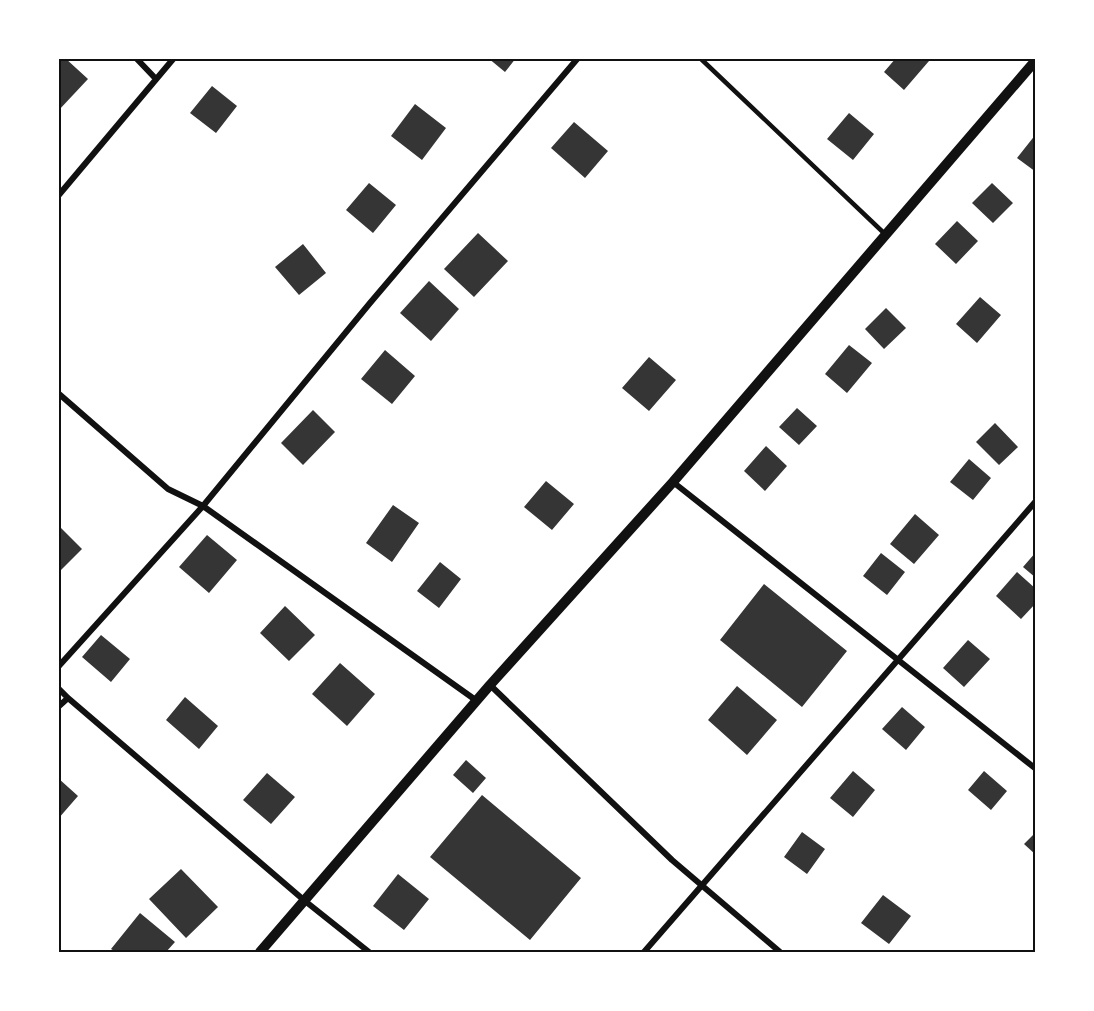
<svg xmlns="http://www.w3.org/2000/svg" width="1094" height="1011" font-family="Inter,sans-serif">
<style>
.building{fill:#353535}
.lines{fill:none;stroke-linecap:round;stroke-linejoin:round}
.service{stroke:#111;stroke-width:4.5}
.minor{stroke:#111;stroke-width:6}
.tertiary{stroke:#111;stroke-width:10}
.neatline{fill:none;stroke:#111;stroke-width:2}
</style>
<rect width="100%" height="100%" fill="#fff"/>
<path class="building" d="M58,58h7l23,21 -30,32z
M488,58h28l-11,14z
M896,58h30l3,3 -25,29 -20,-18z
M212,86l25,20 -21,27 -26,-20z
M415,104l31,24 -24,32 -31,-24z
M849,113l25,21 -21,26 -26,-21z
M574,122l34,29 -23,27 -34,-30z
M1036,134v38l-19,-14z
M369,183l27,22 -23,28 -27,-23z
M992,183l21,20 -20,20 -21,-20z
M957,221l21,20 -22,23 -21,-20z
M478,233l30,28 -34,36 -30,-28z
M303,244l23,29 -27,22 -24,-28z
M429,281l30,28 -28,32 -31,-28z
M980,297l21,18 -24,28 -21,-19z
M886,308l20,20 -22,21 -19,-20z
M849,345l23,18 -25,30 -22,-19z
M385,350l30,26 -23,28 -31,-25z
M649,357l27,23 -27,31 -27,-23z
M797,408l20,18 -18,19 -20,-18z
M313,410l22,22 -32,33 -22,-22z
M995,423l23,24 -19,18 -23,-23z
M766,446l21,20 -22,25 -21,-20z
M969,459l22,19 -18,22 -23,-18z
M546,481l28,23 -22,26 -28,-23z
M393,505l26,18 -27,39 -26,-19z
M915,514l24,21 -25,29 -24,-20z
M61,528l21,21 -24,24v-43z
M207,535l30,25 -28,33 -30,-26z
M1036,552v26l-13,-11z
M881,553l24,19 -18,23 -24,-19z
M440,562l21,17 -22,29 -22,-17z
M1017,572l19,17v14l-15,16 -25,-23z
M764,584l83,67 -45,56 -82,-67z
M285,606l30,29 -26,26 -29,-28z
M101,635l29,24 -19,23 -29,-25z
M968,640l22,19 -26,28 -21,-19z
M340,663l35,31 -28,32 -35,-32z
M737,686l40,34 -30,35 -39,-35z
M185,697l33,29 -19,23 -33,-29z
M902,707l23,20 -19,23 -24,-21z
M466,760l20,18 -13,15 -20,-18z
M853,771l22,19 -22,27 -23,-19z
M984,771l23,20 -16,19 -23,-20z
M267,773l28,24 -24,27 -28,-24z
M58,778l20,18 -20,23z
M482,795l99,83 -51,62 -100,-83z
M802,832l23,17 -18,25 -23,-17z
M1036,832v23l-12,-11z
M181,869l37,38 -32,31 -37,-39z
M398,874l31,25 -25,31 -31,-24z
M883,895l28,21 -22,28 -28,-21z
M140,913l35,29 -9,10h-50l-5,-3z"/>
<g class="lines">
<path class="service" d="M700,58l186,177"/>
<path class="minor" d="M136,58l20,21
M58,196l116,-138
M58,393l110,96 35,17 274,195
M673,482l363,287
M58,667l145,-161 167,-203 208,-245
M490,685l182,175 108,92
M58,688l10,10 237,203 64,51
M58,707l10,-9
M644,952l392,-451"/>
<path class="tertiary" d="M260,952l230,-267 183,-203 363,-422"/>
</g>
<rect width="1094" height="1011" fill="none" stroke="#ffffff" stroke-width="120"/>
<rect x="60" y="60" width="974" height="891" class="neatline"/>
</svg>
